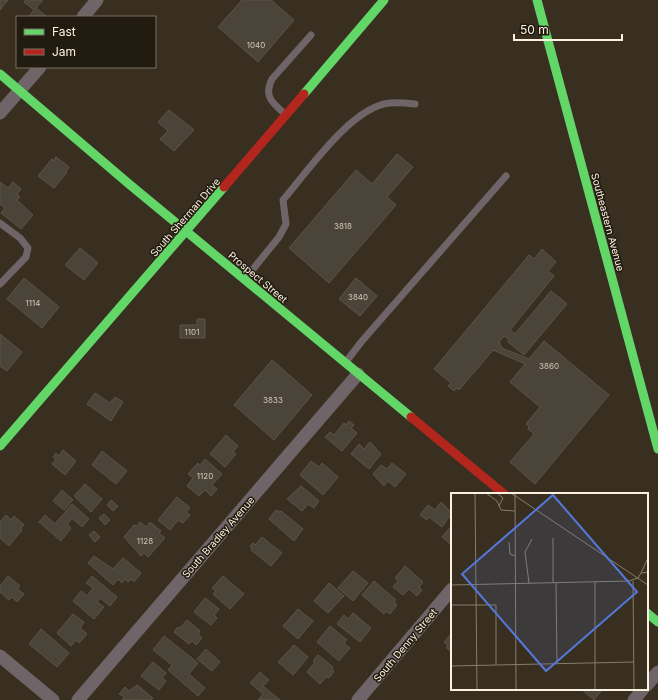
<svg xmlns="http://www.w3.org/2000/svg" width="658" height="700" font-family="Inter,sans-serif">
<style>
.building{fill:#4b4438;stroke:#5c5447}
.lines{fill:none;stroke-linecap:round;stroke-linejoin:round}
.lane{stroke:#6f6467;stroke-width:7}
.street{stroke:#6f6467;stroke-width:13}
.fast{stroke:#63d668;stroke-width:9}
.jam{stroke:#b3261e;stroke-width:9}
.labels{text-anchor:middle;stroke-width:3;stroke-linejoin:round;paint-order:stroke}
.number-label{font-size:8px;fill:#d0c6b7}
.street-label{font-size:10px;fill:#fcf2e1;stroke:#221b0f}
.inset-road{fill:none;stroke:#867d6d;stroke-width:1}
.view{fill:#5577da;fill-opacity:0.15;stroke:#5577da;stroke-width:2}
.inset-edge{fill:none;stroke:#fcf2e1;stroke-width:2}
</style>
<rect width="100%" height="100%" fill="#382f20"/>
<path class="building" d="M0,0h8l-8,10z
M26,0h17l-7,8 11,9h-19l6,-7 -10,-8z
M242,0h29l23,20 -36,42 -40,-35z
M169,110l25,20 -20,21 -14,-12 8,-8 -10,-9z
M397,154l16,13 -26,30 9,8 -67,78 -40,-35 67,-78 16,14z
M56,157l13,10 -3,4 1,1 -13,16 -16,-12 14,-17 1,2z
M0,182l8,6 5,-6 8,7 -4,5 3,3 -3,3 16,15 -12,14 -20,-16 4,-5 -5,-4z
M80,248l18,15 -14,17 -19,-15z
M542,249l14,13 -8,9 6,5 -44,54 5,4 36,-43 16,13 -43,51 -16,-13 1,-2 -5,-4 -5,6 3,6 27,11 15,-18 65,54 -74,89 -25,-22 24,-28 -6,-5 1,-3 -3,-2 14,-17 -30,-25 15,-18 -32,-14 -34,40 -2,-2 -3,3 -6,-5 3,-3 -17,-14 95,-114 5,4z
M24,278l35,29 -17,21 -35,-29z
M356,278l21,18 -17,20 -21,-17z
M197,319h8v19h-25v-13h17z
M0,334l22,18 -15,19 -7,-5z
M272,360l40,35 -38,45 -40,-35z
M95,393l15,10 5,-6 8,5 -12,19 -24,-17z
M349,421l5,4 -3,3 6,5 -15,18 -17,-14 5,-5 4,3 10,-12 2,2z
M226,435l12,11 -5,6 3,2 -11,13 -15,-13z
M370,442l11,12 -12,15 -18,-15 8,-10 5,5z
M63,450l13,11 -11,14 -13,-11 4,-5 -3,-2 3,-4 3,3z
M102,451l25,20 -11,13 -24,-19z
M205,459l17,15 -10,11 5,4 -6,7 -6,-6 -6,6 -12,-10 6,-8 -5,-4 10,-11 2,2z
M311,461l8,6 3,-4 16,14 -15,18 -23,-20z
M392,463l14,11 -11,13 -7,-6 -4,5 -11,-12 8,-9 6,4z
M85,484l17,15 -11,13 -17,-16z
M301,486l18,15 -5,7 -6,-4 -6,7 -15,-12z
M62,490l11,10 -9,10 -11,-9z
M177,497l13,11 -4,4 4,3 -7,8 -5,-3 -8,10 -12,-10z
M111,500l7,6 -5,5 -6,-6z
M441,502l11,11 -10,14 -13,-10 -2,3 -7,-5 8,-10 7,5z
M72,504l17,15 -7,8 -10,-9 -5,7 4,3 -10,13 -22,-19 6,-7 10,9z
M276,510l4,2 1,-1 22,18 -9,12 -25,-22z
M104,514l6,6 -5,5 -6,-7z
M6,515l5,5 3,-4 10,9 -3,3 1,2 -13,16 -9,-8v-16z
M140,522l6,5 4,-5 11,9 -2,2 6,5 -17,19 -4,-4 -3,3 -17,-19 10,-12 3,1z
M452,525v20l-10,-8z
M94,531l6,6 -5,5 -6,-7z
M262,537l20,16 -11,13 -20,-16 1,-2 -2,-2 3,-3 2,2z
M94,556l19,13 10,-11 18,15 -7,9 -3,-3 -3,3 -3,-3 -3,4 -4,-4 -5,6 -25,-22z
M405,566l18,16 -4,5 3,3 -5,6 -8,-7 -6,6 -10,-8 5,-6 -3,-3z
M353,571l15,12 -15,18 -15,-13z
M8,576l12,10 -3,3 7,5 -7,8 -5,-5 -3,3 -9,-8v-6z
M92,576l25,21 -7,9 -10,-8 -3,4 7,5 -10,12 -21,-18 8,-10 6,5 6,-8 -7,-5z
M223,576l21,18 -14,15 -17,-15 3,-3 -4,-3z
M374,581l22,19 -2,2 3,3 -7,9 -4,-3 -2,3 -22,-19z
M329,583l15,13 -16,17 -14,-12z
M205,598l14,11 -5,6 3,3 -6,7 -17,-13z
M298,609l15,12 -15,18 -15,-13z
M353,613l18,15 -11,14 -23,-18 7,-9 4,4z
M73,614l11,8 -4,6 7,6 -8,9 -3,-3 -5,6 -14,-13z
M187,620l13,11 -2,3 4,4 -6,7 -4,-4 -3,3 -15,-12 4,-5 2,1z
M330,626l17,14 -3,3 6,5 -11,13 -22,-19z
M41,629l28,24 -12,14 -28,-23z
M451,634l1,1v18l-6,-6 2,-2 -4,-3z
M164,636l34,27 -9,11 16,14 -7,8 -30,-26 4,-5 -19,-15z
M294,645l14,12 -15,18 -15,-13z
M206,649l14,13 -8,9 -15,-12z
M318,655l15,12 -1,2 2,2 -5,7 -3,-1 -6,7 -13,-12 8,-10 -2,-1z
M153,662l13,11 -4,5 4,3 -7,9 -18,-14z
M260,672l9,8 -6,6 17,14h-22l5,-6 -13,-11z
M137,685l16,13 -2,2h-29l2,-3 -5,-3 6,-7 4,4z
M581,689h22l-9,11z"/>
<g class="lines">
<path class="lane" d="M286,115c-13,-12 -23,-18 -14,-36l39,-44
M0,223l20,15 8,10 -2,9 -26,27
M245,279l34,-42 7,-13 -3,-24c24,-28 69,-94 107,-97 8,-1 17,0 25,1
M345,363l17,-22 144,-165"/>
<path class="street" d="M83,17l14,-17
M0,113l40,-46
M0,656l53,44
M647,685l11,-13
M78,700l280,-326
M358,700l94,-111
M634,700l9,-11"/>
<path class="fast" d="M537,0l121,449
M0,74l129,110 282,233
M304,94l80,-94
M0,446l224,-259
M647,613l11,9"/>
<path class="jam" d="M224,187l80,-93
M411,417l93,77"/>
</g>
<g class="labels">
<g class="number-label">
<text x="256" y="48">1040</text>
<text x="343" y="229">3818</text>
<text x="358" y="300">3840</text>
<text x="33" y="306">1114</text>
<text x="192" y="335">1101</text>
<text x="549" y="369">3860</text>
<text x="273" y="403">3833</text>
<text x="205" y="479">1120</text>
<text x="145" y="544">1128</text>
</g>
<g class="street-label">
<text transform="translate(185 217) rotate(-49)" y="4">South Sherman Drive</text>
<text transform="translate(608 222) rotate(75)" y="4">Southeastern Avenue</text>
<text transform="translate(258 277) rotate(40)" y="4">Prospect Street</text>
<text transform="translate(218 537) rotate(-49)" y="4">South Bradley Avenue</text>
<text transform="translate(405 645) rotate(-50)" y="4">South Denny Street</text>
</g>
</g>
<g transform="translate(451 493)">
<rect width="197" height="197" fill="#382f20"/>
<path class="inset-road" d="M24,0l2,197M35,0l11,8 4,9 14,1M46,0l6,5 -4,8M60,0l137,92M64,0l1,197M102,45v45M58,49l1,12 5,2M190,80l6,-13M187,85l3,-5 7,-1M182,88l1,109M144,89v108M78,90l-4,-31 7,-13M105,90l1,81M0,92l178,-4 9,-3M0,112h45v60M0,173l183,-4"/>
<path class="view" d="M102,2l84,97 -91,79 -84,-97z"/>
<rect width="197" height="197" class="inset-edge"/>
</g>
<rect x="16" y="16" width="140" height="52" fill="#221b0f" stroke="#797163"/>
<rect x="24" y="29" width="20" height="6" fill="#63d668" stroke="#797163"/>
<text x="52" y="36" font-size="12" fill="#fcf2e1">Fast</text>
<rect x="24" y="49" width="20" height="6" fill="#b3261e" stroke="#797163"/>
<text x="52" y="56" font-size="12" fill="#fcf2e1">Jam</text>
<path d="M514 34v6h108v-6" fill="none" stroke="#fcf2e1" stroke-width="2"/>
<text x="520" y="34" font-size="12" fill="#fcf2e1" stroke="#221b0f" stroke-width="3" paint-order="stroke">50 m</text>
</svg>
